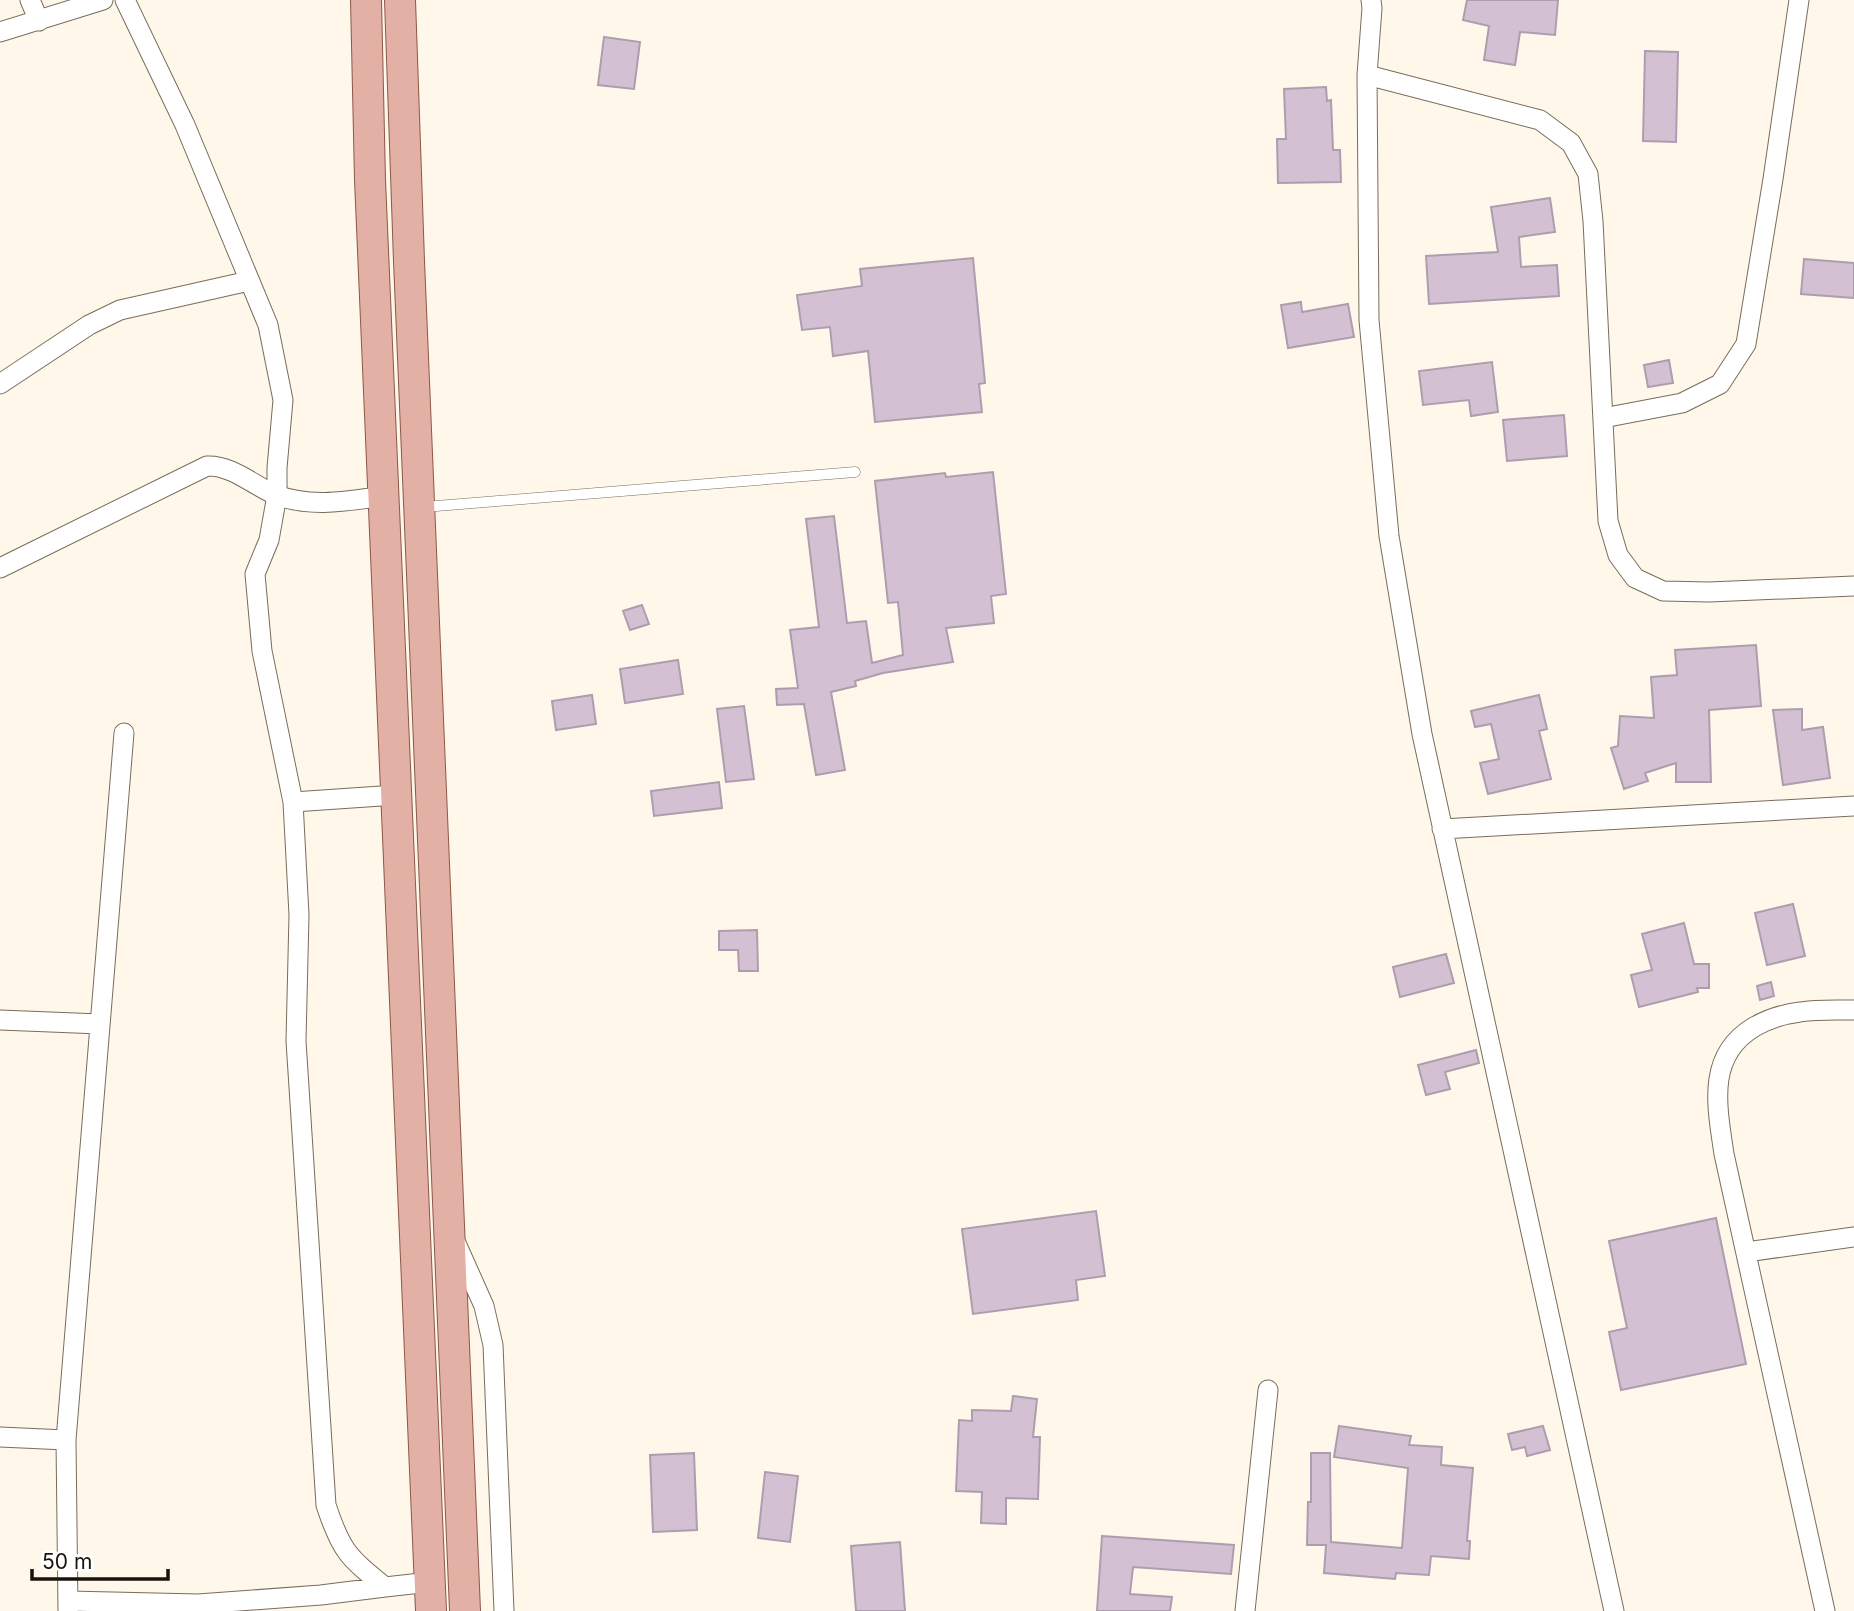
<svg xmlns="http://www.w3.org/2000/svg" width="1854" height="1611" font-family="Inter,sans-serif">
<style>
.building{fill:#d3c1d3;stroke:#ae9daf;stroke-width:2}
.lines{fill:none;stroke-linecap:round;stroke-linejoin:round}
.lane-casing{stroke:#786d5a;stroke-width:11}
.street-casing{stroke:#786d5a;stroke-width:21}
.primary-casing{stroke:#8e5747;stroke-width:32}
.lane{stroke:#fff;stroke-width:10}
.street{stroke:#fff;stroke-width:19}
.primary{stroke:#e2b0a4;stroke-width:30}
</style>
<rect width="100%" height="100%" fill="#fff7ea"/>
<path class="building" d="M1467,0h91l-3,35 -35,-3 -5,33 -31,-5 5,-34 -26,-6z
M604,37l36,5 -6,47 -36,-4z
M1645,51l33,1 -2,90 -33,-1z
M1326,87l1,14 4,-1 2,50h7l1,32 -63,1 -1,-44h9l-2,-50z
M1550,198l5,34 -36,5 2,30 36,-2 2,31 -130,8 -3,-48 72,-4 -7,-45z
M973,258l12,125 -6,1 3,28 -107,10 -7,-71 -35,5 -3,-29 -28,3 -5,-35 65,-9 -2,-17z
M1804,259l50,4v35l-53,-4z
M1301,302l1,10 46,-8 6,33 -66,11 -7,-43z
M1669,360l4,23 -25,4 -4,-22z
M1492,362l6,50 -27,4 -2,-16 -46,5 -4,-34z
M1564,415l3,41 -60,5 -4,-41z
M993,472l13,122 -15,2 3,27 -48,5 7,34 -70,11 -28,8 1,5 -25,6 14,78 -29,5 -12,-71 -27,1 -1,-16 22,-1 -8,-58 29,-3 -13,-108 28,-3 13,107 19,-2 6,42 31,-8 -5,-53 -10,1 -13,-122 70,-8 1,4z
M642,605l7,19 -19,6 -7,-19z
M1756,645l5,61 -52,4 2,72h-35v-19l-31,10 3,8 -24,8 -13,-41 7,-2 2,-30 34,2 -3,-41 26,-2 -2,-25z
M678,660l5,34 -58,9 -5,-34z
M592,695l4,29 -40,6 -4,-29z
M1539,695l8,34 -8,2 12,48 -63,15 -8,-31 19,-4 -8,-35 -16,3 -4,-16z
M744,706l10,73 -28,3 -9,-73z
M1802,709v21l21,-3 7,51 -47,7 -10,-75z
M719,782l3,26 -68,8 -3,-25z
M1793,904l12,52 -38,9 -12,-52z
M1684,923l10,41h15v24h-12l1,4 -59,15 -8,-32 21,-5 -10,-36z
M757,930l1,41h-19l-1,-21h-19v-19z
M1446,954l8,29 -54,14 -7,-30z
M1771,982l3,14 -14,4 -3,-14z
M1476,1050l3,13 -34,9 5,17 -24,6 -8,-30z
M1096,1211l9,65 -29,4 2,20 -105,14 -11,-85z
M1716,1218l30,146 -125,26 -12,-58 18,-4 -18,-87z
M1013,1396l24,3 -4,38h7l-2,62 -32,-1v26l-25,-1 1,-31 -26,-1 3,-71 13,1v-11l39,1z
M1339,1426l72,10 -2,9 33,2 -1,18 32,3 -6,73h3l-1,18 -38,-3 -2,19 -33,-2 -1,6 -71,-6 2,-28h-19l1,-43h3v-49h19l1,89 71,6 6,-80 -74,-11z
M1543,1426l7,24 -23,6 -2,-9 -13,3 -4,-16z
M694,1453l3,77 -44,2 -3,-77z
M765,1472l33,4 -8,66 -32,-4z
M1102,1536l132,9 -3,29 -98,-7 -3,27 42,3 -2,14h-73z
M900,1542l5,69h-49l-5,-65z"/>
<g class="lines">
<g class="lane-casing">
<path id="lane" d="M424,507l431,-35"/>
</g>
<g class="street-casing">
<path id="street" d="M30,0l9,21
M125,0l60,125 83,200 15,75 -6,68v27l-8,45 -14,34 7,77 31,151 6,113 -3,126 30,464c15,46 22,52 59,82l45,-5
M0,32l103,-32
M1367,75l5,-67 -1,-8
M0,384l89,-59 31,-15 129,-29
M1603,418l79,-15 38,-19 26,-40 27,-165 26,-179
M0,568l207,-102c25,-1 47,20 69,29 36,13 71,6 108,1
M293,802l103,-7
M1442,829l412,-23
M0,1020l100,4
M455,1241l29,65 9,39 11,266
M1746,1252l108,-15
M0,1437l66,3
M69,1601l129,3 123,-9 64,-8
M68,1611l-2,-171 58,-707
M1245,1611l23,-221
M1614,1611l-192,-877 -33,-198 -20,-216 -2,-245 173,45 31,23 17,31 5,47 15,300 10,34 17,23 28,13 46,1 145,-6
M1825,1611l-101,-457c-7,-48 -18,-98 30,-127 14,-8 29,-13 46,-15 18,-3 36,-2 54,-2"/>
</g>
<g class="primary-casing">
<path id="primary" d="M366,0l4,180 61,1431
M400,0l9,261 56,1350"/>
</g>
<use href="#lane" class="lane"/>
<use href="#street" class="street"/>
<use href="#primary" class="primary"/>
</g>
<path d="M32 1569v10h136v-10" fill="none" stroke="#18130c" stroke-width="3.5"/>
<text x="42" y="1569" font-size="21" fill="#18130c" stroke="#ffffff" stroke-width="5" paint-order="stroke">50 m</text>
</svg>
